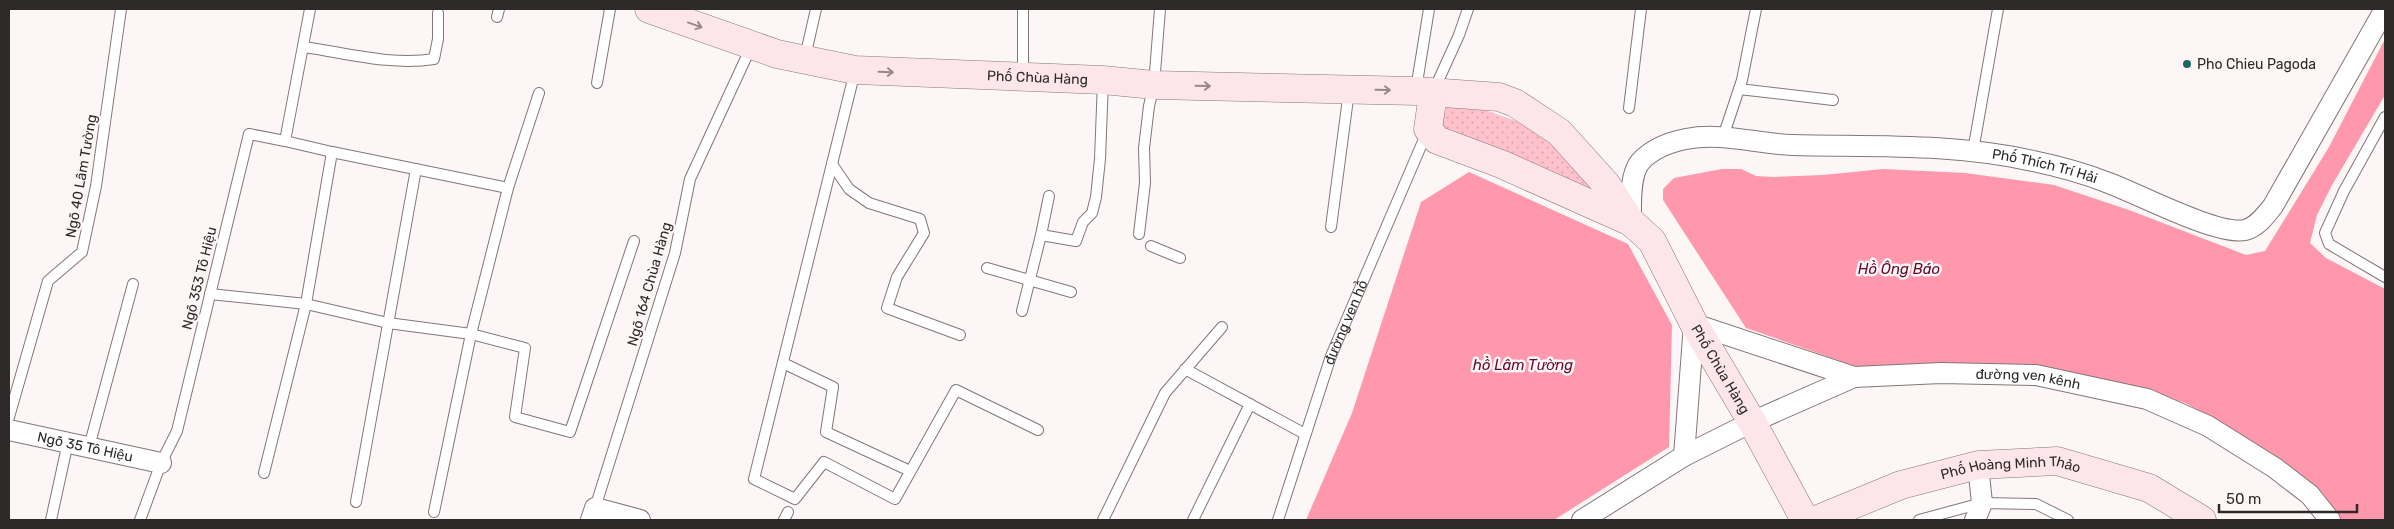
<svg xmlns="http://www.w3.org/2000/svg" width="2394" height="529" font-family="Rubik,sans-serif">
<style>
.park{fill:url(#park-dots)}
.water{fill:#ff98ac}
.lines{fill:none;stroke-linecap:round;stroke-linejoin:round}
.lane-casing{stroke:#847678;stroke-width:12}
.street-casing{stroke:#847678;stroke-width:22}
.secondary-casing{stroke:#847678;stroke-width:29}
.lane{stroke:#fff;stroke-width:10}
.street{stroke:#fff;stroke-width:20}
.secondary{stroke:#fde6ea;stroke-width:28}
.oneway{stroke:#96888a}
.poi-dot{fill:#1c6761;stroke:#fdf6f7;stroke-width:2}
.labels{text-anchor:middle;stroke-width:5;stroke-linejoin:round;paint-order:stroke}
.poi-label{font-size:14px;fill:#2f2a2a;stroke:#fdf6f7;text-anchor:start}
.street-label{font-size:14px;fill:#2f2a2a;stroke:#fdf6f7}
.water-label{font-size:15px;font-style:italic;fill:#640829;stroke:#fdf6f7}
</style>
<defs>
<pattern id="park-dots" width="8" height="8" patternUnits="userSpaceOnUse" patternTransform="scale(1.25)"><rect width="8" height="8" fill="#ffc1cb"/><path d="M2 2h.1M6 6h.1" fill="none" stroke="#dba6ae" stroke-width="1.8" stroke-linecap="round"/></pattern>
</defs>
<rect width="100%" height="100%" fill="#fdf6f7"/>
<path class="park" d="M1465,103l77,27 56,63 -147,-55 -10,-17 6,-14z"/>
<path class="water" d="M2385,39v56l-54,92 -14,28 -7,28 16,15 59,31v231h-44l-25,-31 -91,-65 -40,-21 -56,-17 -114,-22 -15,5 -142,-2 -112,-39 -83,-128v-11l11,-11 48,-9h19l15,7 17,1 50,-2 60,-6 82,4 89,12 75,25 117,45 19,-4 64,-104z
M1469,172l159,72 44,81 -3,122 -115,73h-248l46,-107 69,-211z"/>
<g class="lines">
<g class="lane-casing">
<g id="lane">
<path d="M310,9l-25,132 47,11"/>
<path d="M497,17l2,-8"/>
<path d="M304,47c43,6 88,19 130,12l4,-20v-26"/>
<path d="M805,57l11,-48"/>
<path d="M855,71l-101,408 41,20 29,-37 71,37 61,-109 82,40"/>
<path d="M1023,75v-66"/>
<path d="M597,83l13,-74"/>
<path d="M1416,89l13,-80"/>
<path d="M1739,89l94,11"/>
<path d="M1434,90l25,-55 9,-26"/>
<path d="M1629,108l12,-99"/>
<path d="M2385,117l-41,74 -19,42 4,11 56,33"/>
<path d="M1723,137l19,-57 14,-71"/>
<path d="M1973,151l25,-142"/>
<path d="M832,164l17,25 20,14 51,16 4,14 -27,44 -10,31 73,27"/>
<path d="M508,188l31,-95"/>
<path d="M1331,227l18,-136"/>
<path d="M1139,234l6,-51 -1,-35 5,-42 5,-21 6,-76"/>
<path d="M1041,235l8,-39"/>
<path d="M1151,246l29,12"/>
<path d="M987,268l84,24"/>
<path d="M210,294l96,10 82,19 83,11 -37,178"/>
<path d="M1022,311l19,-76 35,6 7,-19 9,-9 4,-16 4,-38 3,-78"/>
<path d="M783,363l50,24 -7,45 84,39"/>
<path d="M1185,369l120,65"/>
<path d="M9,417l39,-136 34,-29 14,-66 25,-177"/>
<path d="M89,447l44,-163"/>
<path d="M264,473l42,-169 26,-152 176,36 -37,146 54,14 -10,69 55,15 64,-191"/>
<path d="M356,502l60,-333"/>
<path d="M595,508l80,-255 15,-74 61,-132"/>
<path d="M51,520l17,-78"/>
<path d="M140,520l21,-57 16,-32 72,-297 36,7"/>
<path d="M784,520l4,-8"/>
<path d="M1103,520l62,-127 57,-66"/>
<path d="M1193,520l57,-116"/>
<path id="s1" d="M1278,520l53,-164 96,-224"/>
<path d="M1919,520l63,-17 54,1 32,16"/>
</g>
</g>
<g class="street-casing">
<g id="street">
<path id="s2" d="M1631,222c0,-17 -2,-50 11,-62 12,-12 28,-18 44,-21 36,-7 71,5 106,6 80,2 162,-2 241,16 24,5 50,12 73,21 29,10 111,54 139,48 12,-3 21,-15 28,-24l112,-197"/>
<path id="s3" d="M9,430l152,33"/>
<path d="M1684,456l68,-34 102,-45"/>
<path d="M591,520l4,-12 45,12"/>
<path id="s4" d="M1582,520l102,-64 10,-132 160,53 87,-4 95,2 111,24 61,27 67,42 35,27 20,25"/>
<path d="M1975,520l7,-17 -4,-38"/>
</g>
</g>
<g class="secondary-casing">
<g id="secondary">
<path id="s5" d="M649,9l128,45 78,16 248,10 51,5 262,6 83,6 16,6 44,29 47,52 25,38"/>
<path id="s6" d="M1433,94l-5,35 9,11 64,24 130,58 21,19 42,83 58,98 53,98"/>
<path id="s7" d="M1816,520l85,-35 77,-20 79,-4 92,27 53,32"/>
</g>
</g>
<use href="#lane" class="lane"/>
<use href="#street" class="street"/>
<use href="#secondary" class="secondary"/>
</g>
<defs><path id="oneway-shaft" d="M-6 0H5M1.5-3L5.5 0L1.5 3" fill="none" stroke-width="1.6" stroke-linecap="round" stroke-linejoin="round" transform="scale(1.25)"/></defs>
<g class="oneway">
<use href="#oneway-shaft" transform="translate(695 25) rotate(20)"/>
<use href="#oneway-shaft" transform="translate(886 72) rotate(2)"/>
<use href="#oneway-shaft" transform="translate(1203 86) rotate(1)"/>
<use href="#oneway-shaft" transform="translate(1383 90) rotate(1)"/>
</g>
<circle class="poi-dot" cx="2187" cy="64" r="5"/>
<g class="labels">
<g class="poi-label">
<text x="2197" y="69">Pho Chieu Pagoda</text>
</g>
<g class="street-label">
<text dy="5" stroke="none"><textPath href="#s5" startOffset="398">Phố Chùa Hàng</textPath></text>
<text dy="5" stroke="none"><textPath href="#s2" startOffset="475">Phố Thích Trí Hải</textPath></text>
<text transform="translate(81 176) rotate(-80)" y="5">Ngõ 40 Lâm Tường</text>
<text transform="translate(199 278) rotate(-76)" y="5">Ngõ 353 Tô Hiệu</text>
<text transform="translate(649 284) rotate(-74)" y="5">Ngõ 164 Chùa Hàng</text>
<text dy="5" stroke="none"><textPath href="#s1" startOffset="209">đường ven hồ</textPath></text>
<text dy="5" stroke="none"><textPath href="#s6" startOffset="434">Phố Chùa Hàng</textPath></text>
<text dy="5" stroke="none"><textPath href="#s4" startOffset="596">đường ven kênh</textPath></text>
<text dy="5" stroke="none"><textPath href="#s3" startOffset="78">Ngõ 35 Tô Hiệu</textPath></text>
<text dy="5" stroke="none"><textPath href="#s7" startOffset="204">Phố Hoàng Minh Thảo</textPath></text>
</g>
<g class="water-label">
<text x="1899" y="274">Hồ Ông Báo</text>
<text x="1523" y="370">hồ Lâm Tường</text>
</g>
</g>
<rect width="2394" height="529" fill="none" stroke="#2f2a2a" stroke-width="20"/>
<path d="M2219 504v8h138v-8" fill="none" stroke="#2f2a2a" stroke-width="2.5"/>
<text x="2226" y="504" font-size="15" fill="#2f2a2a" stroke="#fdf6f7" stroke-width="4" paint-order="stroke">50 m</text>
</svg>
